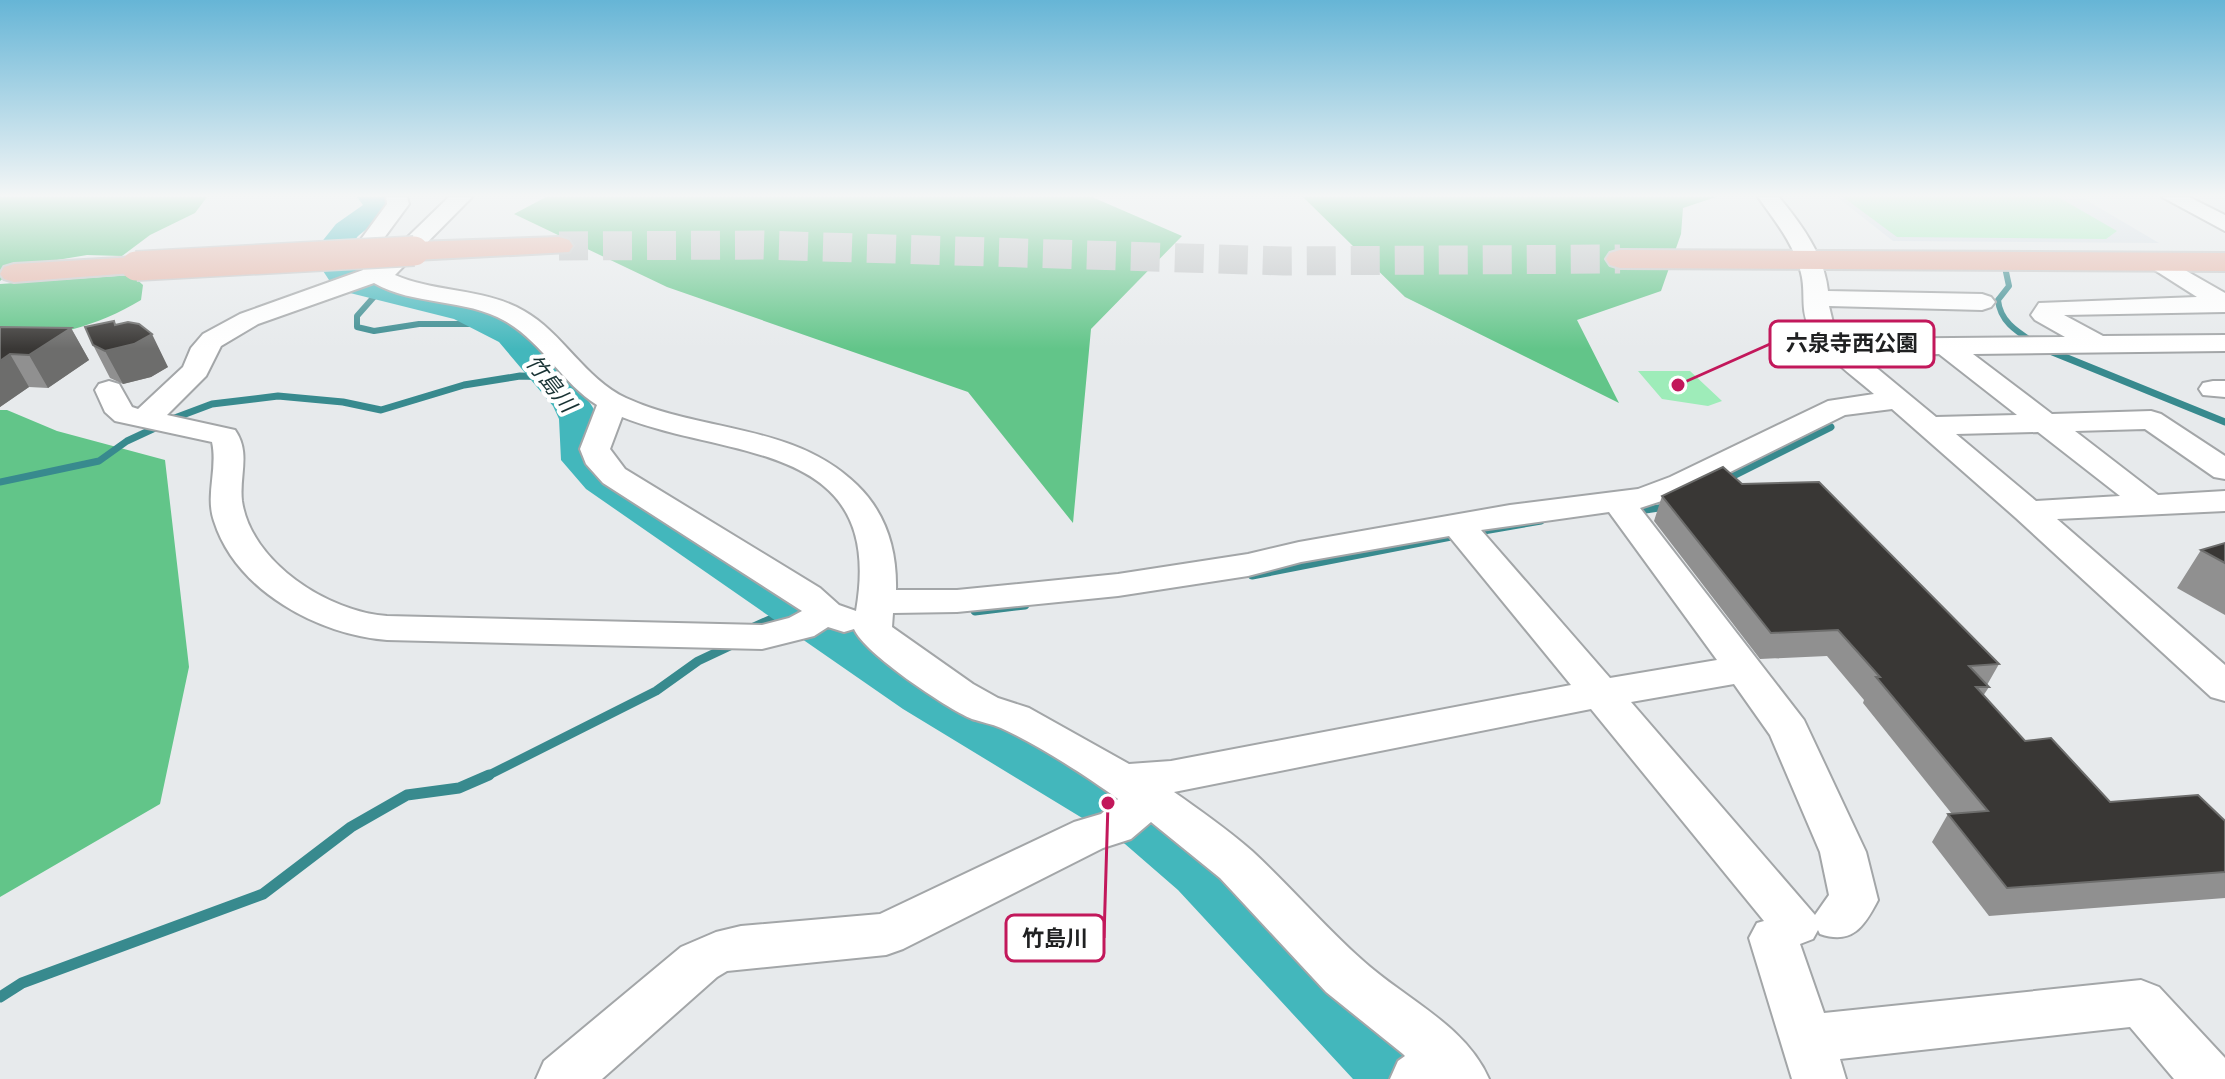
<svg xmlns="http://www.w3.org/2000/svg" width="2225" height="1079" font-family="'Public Sans','Noto Sans JP',sans-serif">
<style>
.built{fill:#d5dee6}
.green{fill:#9eecb9}
.forest{fill:#62c589}
.lines{fill:none;stroke-linecap:round;stroke-linejoin:round}
.stream-far3{stroke:#388a8e;stroke-width:6}
.stream-far2{stroke:#388a8e;stroke-width:7}
.stream-far1{stroke:#388a8e;stroke-width:9}
.stream{stroke:#388a8e;stroke-width:11}
.river{fill:#43b7bc;fill-rule:evenodd}
.major-tunnel{stroke:#bfc2c4;stroke-width:29;stroke-dasharray:29 15;stroke-linecap:butt}
.minor-casing{stroke:#a3a6a8;stroke-width:4}
.major-casing{stroke:#c5c5c6;stroke-width:4}
.minor{fill:#fff;fill-rule:evenodd}
.major{fill:#e5b3a6;fill-rule:evenodd}
.major-bridge-casing{stroke:#c5c5c6;stroke-width:32;stroke-linecap:butt}
.major-bridge{stroke:#e5b3a6;stroke-width:29}
.wall{fill:#909090}
.shaded-wall{fill:#6d6d6c}
.building{fill:#393735;stroke:#6d6d6c;stroke-width:2}
.labels{text-anchor:middle;stroke-width:8;stroke-linejoin:round;paint-order:stroke}
.water-label{font-size:22px;font-style:italic;fill:#183233;stroke:#fff}
.leader{fill:none;stroke:#c2185b;stroke-width:3}
.callout-dot{fill:#c2185b;stroke:#fff;stroke-width:3}
.callout{fill:#fff;stroke:#c2185b;stroke-width:3}
.callout-label{font-size:22px;text-anchor:middle;font-weight:bold;fill:#202122}
</style>
<rect width="100%" height="100%" fill="#e7eaec"/>
<path class="built" d="M1837,197h244l78,46 -266,-2z"/>
<path class="green" d="M1843,197h215l59,34 -11,8 -209,-2z
M1638,371h52l32,30 -14,5 -46,-7z"/>
<path class="forest" d="M0,197h207l-12,16 -45,22 -28,21 -35,-1 -72,12 -15,14z
M546,197h546l90,39 -91,93 -18,194 -105,-131 -301,-105 -153,-73z
M1303,197h413l-33,11 -2,26 -20,57 -84,29 42,83 -214,-106z
M132,275l11,10 -2,15c-44,27 -91,37 -141,42v-58z
M0,410h7l50,21 108,29 24,207 -29,137 -160,93z"/>
<g class="lines">
<path class="stream-far3" d="M2006,272l3,14 -11,14c2,21 18,31 35,42
M380,290l-23,26v11l17,4 45,-7h70"/>
<path class="stream-far2" d="M2045,349l180,73
M172,419l40,-15 66,-8 65,6 38,8 83,-25 56,-9 30,1
M1725,480l106,-53
M0,482l99,-21 28,-20 28,-13
M1639,511l26,-4
M1478,532l63,-11
M1446,537l10,-2"/>
<path class="stream-far1" d="M1252,575l204,-40
M975,611l50,-6
M747,630l45,-20
M485,777l171,-86 42,-30 34,-16"/>
<path class="stream" d="M0,997l22,-14 241,-89 88,-67 56,-32 52,-7 30,-13"/>
<path class="river" d="M357,197h32l5,10 -36,29 -14,18c27,42 131,40 179,72 17,11 66,70 74,89 11,25 -5,31 19,56l325,212 226,127 55,44 206,201 11,24h-86l-175,-189 -53,-46 -222,-135 -317,-220 -25,-29 -2,-41 -6,-13 -54,-64 -45,-23 -108,-27 -17,-12 -17,-26 24,-30 27,-19z"/>
<path class="major-tunnel" d="M559,246l202,-1 523,16 336,-2"/>
<g class="minor-casing">
<path id="minor" d="M386,197h21l2,7 -28,38 4,17 64,-62h23l-77,78c41,18 90,13 129,36 39,22 61,68 102,87 77,35 167,25 231,87 29,28 40,65 39,105h61l161,-16 130,-20 51,-12 211,-37 128,-16 32,-12 158,-76 46,-7c-23,-20 -52,-39 -65,-67 -9,-18 -3,-35 -8,-54 -7,-29 -26,-52 -43,-76h21c23,28 45,58 49,94l154,3 9,3 4,5 -4,5 -9,3 -153,-4 5,21 9,12 222,-2 -30,-17 -4,-5 8,-12 158,-6 -55,-35 4,-5h16l63,36v19l-161,3 39,21 122,-1v16l-252,3 79,60 99,-3 10,3 64,42v23l-11,-2 -69,-48 -70,2 83,64 67,-4v20l-168,8 168,146v36l-14,-4 -195,-179 -124,-109 -47,6 -153,76 -52,17 164,212 62,132 12,48c-14,27 -26,45 -58,34l-2,-4 -5,9 -13,5 24,69 317,-33 18,7 66,71v21h-51l-44,-52 -290,32 6,20h-54l-43,-141 8,-15 7,-2 -173,-212 -417,83c27,19 53,37 78,59 38,35 71,74 109,108 42,39 104,65 128,120h-99l8,-18 7,-5 -2,-2 -77,-62 -106,-114 -69,-56 -20,17 -28,9 -200,101 -17,6 -159,16 -10,6 -115,102h-66l8,-18 137,-114 35,-15 25,-6 139,-12 194,-92 27,-8 17,-15c-33,-24 -80,-54 -117,-71 -9,-4 -20,-6 -29,-9 -26,-11 -108,-66 -118,-90l-10,3 -16,-5 -14,9 -52,13 -375,-9c-68,-5 -151,-49 -173,-119 -9,-26 4,-52 -2,-79l-97,-21 -10,-9 -10,-22 4,-6 10,-3 10,3 13,23 6,2 45,-42 8,-19 12,-14 37,-20 123,-44 -4,-28 28,-38zM374,283c40,23 91,15 131,38 37,21 57,62 92,84l-17,44 6,15 17,19 199,128 -13,7 -27,7 -375,-9c-58,-4 -136,-53 -145,-115 -3,-26 9,-48 -7,-71l-68,-15 39,-39 15,-30 37,-22zM1939,354l78,61 -81,2 -75,-62zM622,417c108,43 264,23 234,194l-17,-6 -19,-17 -195,-119 -15,-20zM2038,432l82,64 -84,5 -80,-67zM1609,512l108,148 -107,18 -129,-148zM1449,536l122,149 -400,76 -42,3 -100,-56 -31,-10 -25,-14 -81,-57 1,-14 64,-1 161,-16 130,-20 53,-14zM1734,684l36,51 50,117 9,43 -14,20 -184,-213z
M2162,197h27l36,18v16z
M2213,381h12v16l-22,-2 -4,-6 4,-6z"/>
</g>
<g class="major-casing">
<path id="major" d="M559,237l10,3 4,6 -4,6 -155,8 -10,-3 -4,-6 4,-6 10,-3z
M1620,250l605,3v18l-605,-3 -10,-3 -4,-6 4,-6z
M136,257l10,3 5,6 -5,6 -132,10 -10,-3 -4,-5 4,-7 10,-3z"/>
</g>
<use href="#minor" class="minor"/>
<use href="#major" class="major"/>
<g class="major-bridge-casing">
<path id="major-bridge" d="M136,266l278,-15"/>
</g>
<use href="#major-bridge" class="major-bridge"/>
</g>
<path class="wall" d="M116,325l52,42 -17,10 -28,7 -13,-6 -17,-33z
M0,327l71,1 18,32 -41,28 -19,-1 -29,20z
M1742,484l257,180 -12,21 2,2 -6,9 42,45 85,61 115,19v77l-236,18 -57,-74 16,-28h4l-89,-111 1,-3 -37,-44 -67,3 -106,-138 8,-25z
M2225,543v72l-48,-27 24,-38z"/>
<path class="shaded-wall" d="M71,328l18,32 -41,28 -19,-33z
M152,334l16,33 -17,10 -28,7 -18,-33 22,-5z
M10,354l19,33 -29,20v-46z"/>
<path class="building" d="M114,321l1,4 13,-3 11,2 13,10 -18,10 -29,7 -12,-6 -8,-18z
M0,327l71,1 -42,27 -19,-1 -10,7z
M1723,467l19,17 77,-2 180,182 -30,2 20,21h-13l49,54 26,-3 59,64 88,-7 27,26v51l-218,16 -59,-74 40,-3 -112,-134h4l-42,-47 -67,3 -109,-137z
M2225,543v20l-24,-13z"/>
<linearGradient id="sky" x2="0" y2="1"><stop stop-color="#66b5d6"/><stop offset="0.56" stop-color="#f4f6f6"/><stop offset="1" stop-color="#f4f6f6" stop-opacity="0"/></linearGradient>
<rect width="2225" height="349" fill="url(#sky)"/>
<g class="labels">
<g class="water-label">
<text transform="translate(551 383) rotate(52)" y="8">竹島川</text>
</g>
</g>
<path class="leader" d="M1678 385L1770 344M1108 803L1104 938"/>
<g class="callout-dot">
<circle cx="1678" cy="385" r="8"/>
<circle cx="1108" cy="803" r="8"/>
</g>
<g class="callout">
<rect x="1770" y="321" width="164" height="46" rx="8"/>
<rect x="1006" y="915" width="98" height="46" rx="8"/>
</g>
<g class="callout-label">
<text x="1852" y="351">六泉寺西公園</text>
<text x="1055" y="946">竹島川</text>
</g>
</svg>
